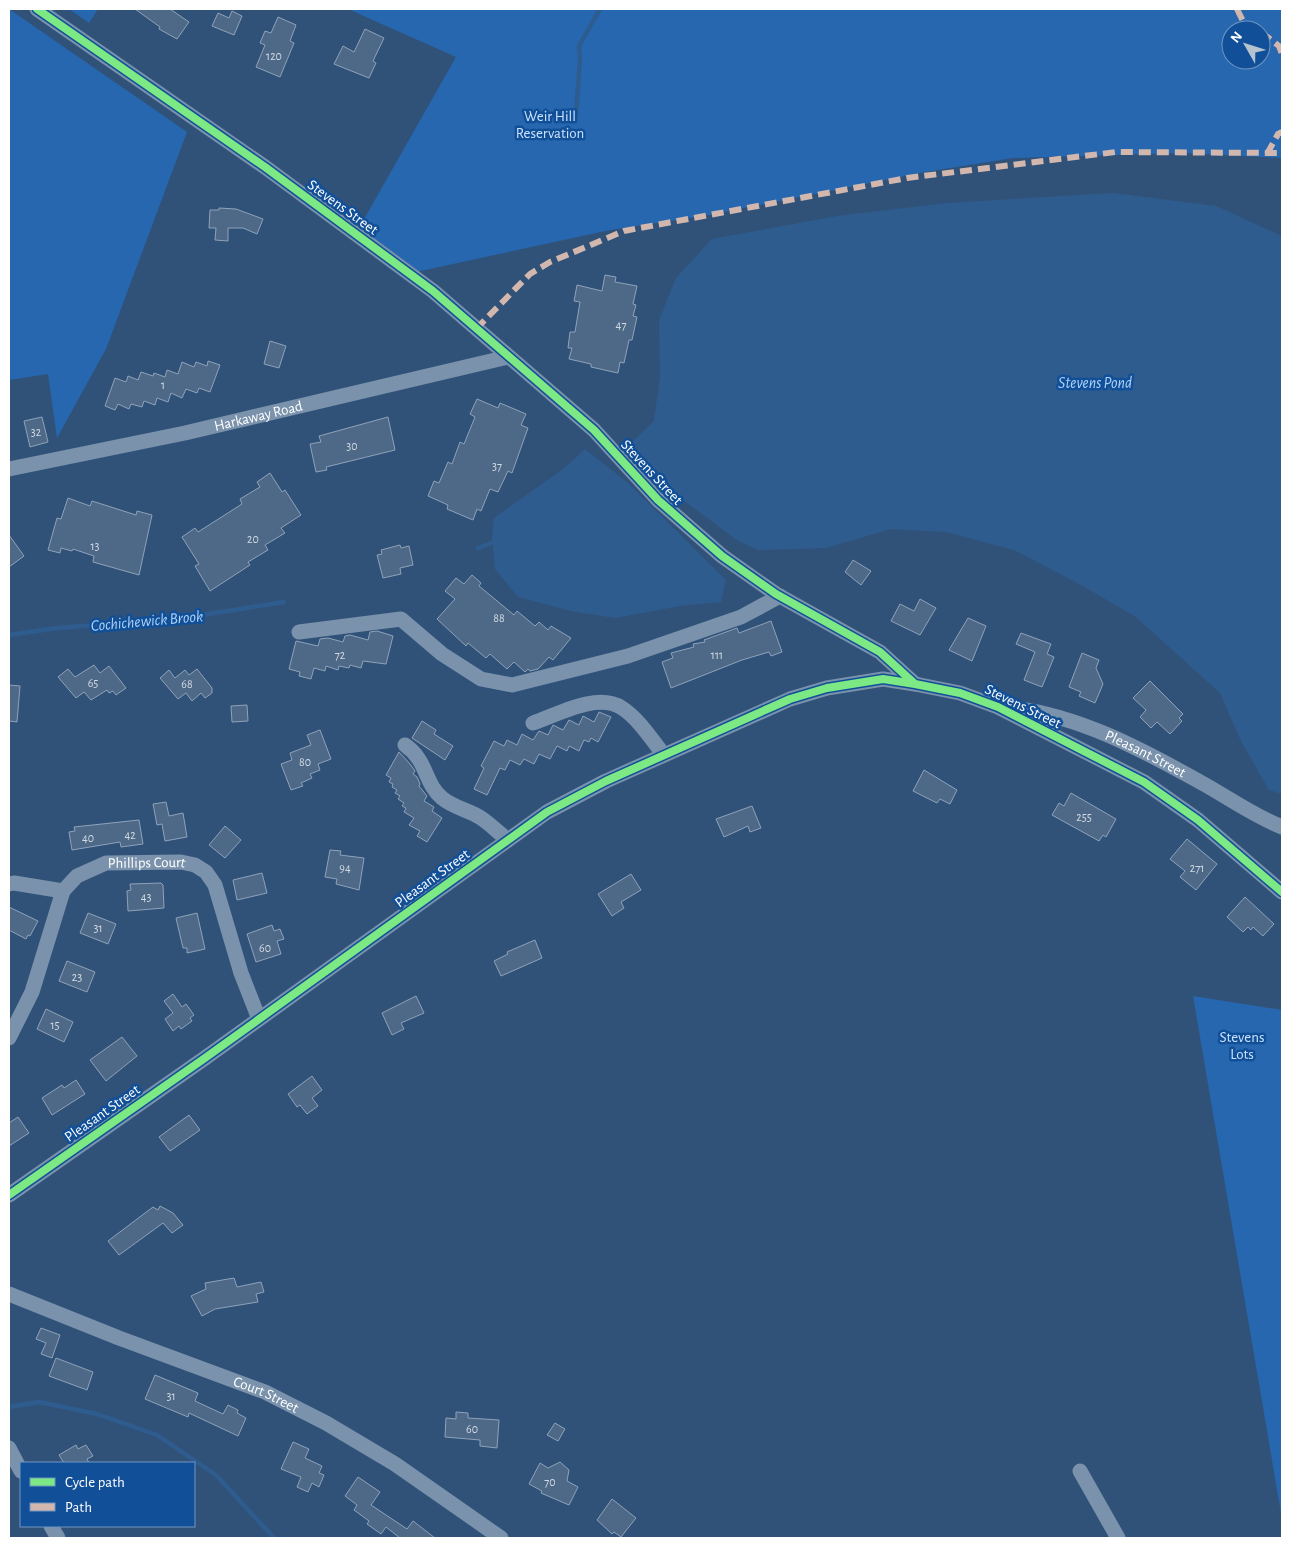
<svg xmlns="http://www.w3.org/2000/svg" width="1291" height="1547" font-family="'Alegreya Sans',sans-serif">
<style>
.green{fill:#2667af;fill-rule:evenodd}
.water{fill:#2f5c8f}
.lines{fill:none;stroke-linecap:round;stroke-linejoin:round}
.stream{stroke:#2f5c8f;stroke-width:4.5}
.building{fill:#4e6988;stroke:#8fa2b9}
.minor{stroke:#7a92ab;stroke-width:15}
.quiet{stroke:#d1b7ad;stroke-width:6;stroke-dasharray:12 6;stroke-linecap:butt}
.cycleway-casing{stroke:#115098;stroke-width:11}
.cycleway{stroke:#7ce984;stroke-width:8}
.labels{text-anchor:middle;stroke-width:5;stroke-linejoin:round;paint-order:stroke}
.number-label{font-size:12px;fill:#d3dae1}
.park-label{font-size:15px;fill:#cbe3fe;stroke:#115098}
.street-label{font-size:15px;fill:#fff;stroke:#115098}
.water-label{font-size:16px;font-style:italic;fill:#afd4fa;stroke:#115098}
</style>
<rect width="100%" height="100%" fill="#305279"/>
<path class="green" d="M9,9l178,123 -81,217 -49,89 -9,-64 -39,6z
M69,9h29l-9,14z
M348,9h934v149l-98,-5 -171,5 -88,14 -216,43 -99,15 -194,42 -57,-44 97,-171zM1231,30h30v30h-30z
M1193,996l89,14v509z"/>
<path class="water" d="M1113,193l103,13 66,30v558l-13,-4 -28,-49 -21,-48 -84,-76 -55,-32 -67,-35 -68,-18 -55,-3 -65,19 -68,2 -21,-10 -91,-67 -18,-27 26,-25 6,-44 -1,-57 17,-42 36,-39 125,-23 110,-13z
M585,449l43,34 98,97 -5,22 -41,4 -65,12 -44,-7 -53,-14 -23,-28 -3,-31 2,-20 72,-51z"/>
<g class="lines">
<path class="stream" d="M576,116l4,-58 -1,-12 21,-37
M478,548l19,-7
M9,635l48,-7 119,-9 108,-17
M9,1407l30,-5 58,12 60,21 59,40 58,63"/>
</g>
<path class="building" d="M135,9h35l19,13 -12,17 -18,-10 1,-2z
M232,11l10,5 -8,19 -22,-9 6,-13 11,5z
M278,17l18,8 -6,16 4,2 -14,34 -24,-10 9,-22 -5,-2 5,-12 6,2z
M365,29l19,9 -11,23 3,2 -7,15 -35,-14 9,-18 11,6z
M219,208l17,1 27,10 -6,15 -14,-6h-15v13l-13,-1 1,-12h-7l1,-18h9z
M605,275l11,2 -1,5 22,4 -4,18 3,1 -3,11 4,1 -5,23h-3l-5,23 -4,-1 -2,11 -27,-6v-3l-22,-5 3,-11h-4l2,-16h5l5,-30 -6,-1 3,-16 25,6z
M270,341l16,5 -7,22 -15,-4z
M208,361l12,4 -10,27 -11,-4 -2,5 -11,-4 -4,9 -11,-5 -3,9 -11,-4 -2,7 -11,-4 -2,6 -11,-3 -2,5 -11,-5 -3,6 -10,-4 10,-28 11,4 2,-6 10,4 3,-8 12,4 1,-3 11,4 2,-7 11,4 4,-12 12,5 2,-5 11,4z
M477,399l21,9 2,-5 26,11 -5,11 7,3 -16,45 -4,-2 -10,21 -8,-3 -9,22 -4,-2 -4,11 -26,-11 1,-4 -20,-9 6,-15 5,2 9,-21 4,2 8,-22 4,2 11,-27 -5,-3z
M42,417l6,25 -18,5 -6,-26z
M388,417l7,33 -69,17 1,3 -11,2 -6,-28 11,-2 -2,-6z
M270,473l12,19 3,-2 16,25 -20,13 4,5 -20,12 3,5 -20,12 2,3 -40,26 -15,-25 4,-2 -17,-27 13,-9 3,4 44,-28 -2,-5 20,-12 -3,-5z
M68,498l22,8 2,-5 44,14 1,-4 15,4 -13,60 -46,-13 1,-6 -21,-7 -1,2 -11,-3 -1,5 -12,-3 9,-32 4,1z
M9,535l15,21 -15,11z
M400,545l1,3 8,-2 4,19 -13,3 1,6 -18,4 -6,-23 5,-1 -1,-4z
M853,560l18,11 -10,14 -16,-13z
M472,575l9,8 -2,3 35,29 3,-4 18,15 4,-4 9,8 3,-4 20,12 -18,22 -4,-3 -11,12 -8,2 -2,-2 -3,3 -11,-10 -7,7 -17,-15 -4,4 -18,-15 -2,3 -29,-27 18,-20 -10,-8 11,-13 8,6z
M920,599l16,9 -16,27 -29,-14 9,-17 14,7z
M968,618l18,8 -14,35 -23,-11z
M771,621l11,31 -11,4 -2,-4 -27,8 -71,28 -9,-26 11,-4 -2,-5 23,-6 -1,-3 12,-2 -1,-2 33,-12 2,5z
M377,631l16,5 -7,28 -23,-3 -2,7 -11,-3 -1,3 -10,-2 -1,4 -12,-4 -1,5 -11,-3 -3,11 -12,-3 1,-4 -11,-3 7,-28 22,5 2,-7 8,-1 15,4 2,-6 5,-1 18,5 2,-8z
M1021,633l30,11 -4,10 7,3 -12,30 -18,-7 11,-28 -19,-8z
M1082,653l17,7 -3,8 7,16 -8,19 -16,-7 2,-4 -12,-5z
M94,665l6,8 9,-7 17,22 -10,7 -3,-4 -4,2 -2,-3 -16,10 -7,-8 -8,6 -18,-21 10,-8 7,8z
M197,669l15,19v5l-7,5 -4,-5 -9,8 -6,-8 -8,6 -18,-21 9,-8 6,8 10,-8 4,5z
M1150,681l33,33 -4,4 3,3 -12,13 -13,-12 -6,6 -11,-11 6,-7 -13,-12z
M9,685l11,1 -3,36 -8,-1z
M247,705l1,16 -16,1 -1,-16z
M599,712l12,5 -13,25 -7,-4 -2,4 -5,-2 -5,11 -10,-5 -2,5 -10,-5 -7,13 -11,-5 -5,10 -10,-5 -4,6 -10,-5 -5,10 -5,-2 -13,27 -13,-6 10,-21 -3,-2 13,-25 10,5 3,-6 10,5 5,-11 11,6 6,-9 9,4 5,-10 10,5 6,-10 10,5 4,-9 11,6z
M422,721l14,9 -2,4 19,12 -8,14 -33,-22z
M320,730l11,29 -13,5 2,6 -10,4 2,4 -11,5 2,3 -12,4 -10,-26 11,-4 -2,-7 21,-8 -4,-10z
M399,752l11,12 5,7 -2,3 4,3 3,7 -1,2 8,10 -3,5 10,6 -2,4 10,7 -15,24 -10,-6 3,-5 -11,-6 5,-7 -10,-6 2,-4 -4,-2 2,-3 -6,-4 2,-3 -5,-3 2,-3 -5,-3 1,-3 -4,-2 2,-4 -5,-3z
M924,770l33,20 -7,14 -10,-5 -3,4 -24,-12z
M1071,793l45,26 -10,18 -3,-2 -4,6 -47,-26 7,-12 5,3z
M166,802l3,14 14,-3 4,24 -22,4 -3,-17 -5,1 -4,-21z
M752,806l9,22 -11,4 -2,-6 -24,11 -8,-18z
M139,820l4,24 -22,3 -1,-5 -48,8 -3,-18 6,-1 -1,-4z
M225,826l16,14 -16,18 -16,-13z
M1187,839l30,25 -21,26 -16,-13 5,-6 -15,-12z
M330,850l11,1 -1,4 24,3 -5,32 -23,-6 1,-5 -12,-2z
M262,873l5,20 -30,7 -4,-20z
M631,874l10,16 -20,12 3,6 -12,8 -14,-22z
M161,883l2,2 1,23 -36,3 -1,-20 4,-1 -1,-6z
M1245,897l29,27 -11,12 -10,-9 -2,3 -3,-3 -5,5 -16,-15z
M9,907l29,14 -8,15 -2,-1 -2,4 -17,-9z
M88,913l28,11 -8,20 -28,-11z
M197,913l8,36 -18,4v-5h-4l-7,-30z
M272,925l2,6 6,-2 4,10 -7,2 4,13 -25,8 -9,-28z
M535,940l7,18 -41,18 -7,-15 14,-7 -1,-2z
M67,961l28,11 -8,20 -28,-11z
M173,994l9,13 4,-3 8,11 -4,3 2,3 -11,8 -2,-3 -6,5 -8,-12 8,-6 -9,-12z
M416,996l8,17 -23,10 3,6 -12,6 -10,-22z
M46,1009l27,13 -9,20 -27,-13z
M122,1037l15,19 -31,25 -16,-21z
M312,1076l10,14 -10,8 6,8 -11,8 -7,-9 -3,2 -9,-13z
M76,1080l9,14 -33,21 -10,-17 20,-13 2,3z
M189,1115l11,15 -30,21 -11,-14z
M18,1117l11,16 -20,13v-23z
M160,1206l13,7 10,12 -11,8 -9,-10 -44,32 -11,-14 45,-34 5,3z
M234,1278l3,9 24,-5 3,10 -8,2 2,8 -43,7 -13,7 -11,-20 15,-7 -1,-6z
M41,1328l19,7 -8,23 -11,-4 5,-11 -10,-4z
M56,1358l37,14 -6,18 -38,-14z
M155,1375l43,18 -3,8 28,13 5,-9 10,5 -1,3 9,5 -8,18 -49,-23 -1,4 -43,-18z
M456,1412l12,1v5l31,2 -2,28 -17,-2v-6l-35,-3 1,-19 10,1z
M555,1423l10,6 -7,12 -11,-6z
M293,1442l16,7 -4,9 17,8 -3,7 5,2 -5,12 -7,-4 -4,9 -11,-5 4,-10 -20,-8z
M76,1445l2,4 8,-4 7,11 -6,3 2,4h-25l-5,-8z
M560,1462l9,8 -2,11 11,6 -9,18 -28,-12 1,-2 -13,-7 11,-21 8,5z
M358,1477l22,15 -9,13 36,24 6,-8 22,17h-35l-14,-11 -5,7 -14,-10 2,-3 -15,-11 3,-5 -12,-9z
M612,1499l24,19 -15,19 -7,-5 -2,2 -15,-14z"/>
<g class="lines">
<g class="minor">
<path d="M37,9l228,158 168,124 161,139 64,70 64,56 54,38 104,58 35,32 45,9 38,14 146,75 54,38 84,72"/>
<path id="s1" d="M9,469l176,-36 323,-76"/>
<path d="M299,632l102,-13 41,35 39,25 31,6 116,-29 113,-39 39,-21"/>
<path id="s2" d="M1004,707c71,6 137,42 198,76 27,15 52,33 80,44"/>
<path d="M533,723c26,-9 64,-31 89,-15 17,11 30,32 42,47"/>
<path d="M405,745c23,16 19,38 37,53 12,10 27,12 39,20 9,6 18,15 27,22"/>
<path d="M9,884l5,-1 49,8"/>
<path id="s3" d="M9,1038l23,-46 31,-101 14,-15 29,-13 75,-1 14,3 11,7 9,13 26,88 18,46"/>
<path d="M9,1195l196,-137 342,-246 59,-31 184,-82 37,-11 56,-9 32,5"/>
<path id="s4" d="M9,1294l110,44 146,54 61,31 69,41 106,74"/>
<path d="M9,1448l12,23"/>
<path d="M1080,1471l38,67"/>
<path d="M51,1526l7,12"/>
</g>
<path class="quiet" d="M1237,9l8,16 6,5
M1261,32l18,14 3,8
M1267,154l11,-20 4,-2
M476,329l54,-55 20,-12 74,-31 283,-53 209,-26 166,1"/>
<g class="cycleway-casing">
<path id="cycleway" d="M37,9l228,158 168,124 161,139 64,70 64,56 54,38 104,58 35,32 45,9 38,14 146,75 54,38 84,72
M9,1195l196,-137 342,-246 59,-31 184,-82 37,-11 56,-9 32,5"/>
</g>
<use href="#cycleway" class="cycleway"/>
</g>
<g class="labels">
<g class="number-label">
<text x="274" y="60">120</text>
<text x="621" y="329">47</text>
<text x="163" y="389">1</text>
<text x="36" y="436">32</text>
<text x="352" y="450">30</text>
<text x="497" y="470">37</text>
<text x="253" y="543">20</text>
<text x="95" y="550">13</text>
<text x="499" y="622">88</text>
<text x="340" y="659">72</text>
<text x="717" y="659">111</text>
<text x="93" y="687">65</text>
<text x="187" y="688">68</text>
<text x="305" y="766">80</text>
<text x="1084" y="821">255</text>
<text x="130" y="839">42</text>
<text x="88" y="842">40</text>
<text x="345" y="872">94</text>
<text x="1197" y="872">271</text>
<text x="146" y="901">43</text>
<text x="98" y="932">31</text>
<text x="265" y="952">60</text>
<text x="77" y="981">23</text>
<text x="55" y="1029">15</text>
<text x="171" y="1400">31</text>
<text x="472" y="1433">60</text>
<text x="550" y="1486">70</text>
</g>
<g class="park-label">
<text x="550" y="121">Weir Hill<tspan x="550" dy="17">Reservation</tspan></text>
<text x="1242" y="1042">Stevens<tspan x="1242" dy="17">Lots</tspan></text>
</g>
<g class="street-label">
<text transform="translate(343 207) rotate(36)" y="5">Stevens Street</text>
<text dy="5" stroke="none"><textPath href="#s1" startOffset="255">Harkaway Road</textPath></text>
<text transform="translate(652 472) rotate(47)" y="5">Stevens Street</text>
<text transform="translate(1023 706) rotate(26)" y="5">Stevens Street</text>
<text dy="5" stroke="none"><textPath href="#s2" startOffset="150">Pleasant Street</textPath></text>
<text dy="5" stroke="none"><textPath href="#s3" startOffset="250">Phillips Court</textPath></text>
<text transform="translate(432 878) rotate(-36)" y="5">Pleasant Street</text>
<text transform="translate(102 1113) rotate(-35)" y="5">Pleasant Street</text>
<text dy="5" stroke="none"><textPath href="#s4" startOffset="276">Court Street</textPath></text>
</g>
<g class="water-label">
<text x="1095" y="388">Stevens Pond</text>
<text transform="translate(147 620) rotate(-5)" y="6">Cochichewick Brook</text>
</g>
</g>
<rect width="1291" height="1547" fill="none" stroke="#ffffff" stroke-width="20"/>
<rect x="20" y="1462" width="175" height="65" fill="#115098" stroke="#7096c1"/>
<rect x="30" y="1478" width="25" height="8" fill="#7ce984" stroke="#7096c1"/>
<text x="65" y="1487" font-size="15" fill="#ffffff">Cycle path</text>
<rect x="30" y="1503" width="25" height="8" fill="#d1b7ad" stroke="#7096c1"/>
<text x="65" y="1512" font-size="15" fill="#ffffff">Path</text>
<g transform="translate(1246 45) rotate(309)"><circle r="24" fill="#115098" stroke="#7096c1"/>
<path d="M0-4L9 19L0 12L-9 19Z" fill="#b7c2d0"/>
<text y="-8" font-size="14" font-weight="bold" text-anchor="middle" fill="#ffffff">N</text>
</g>
</svg>
